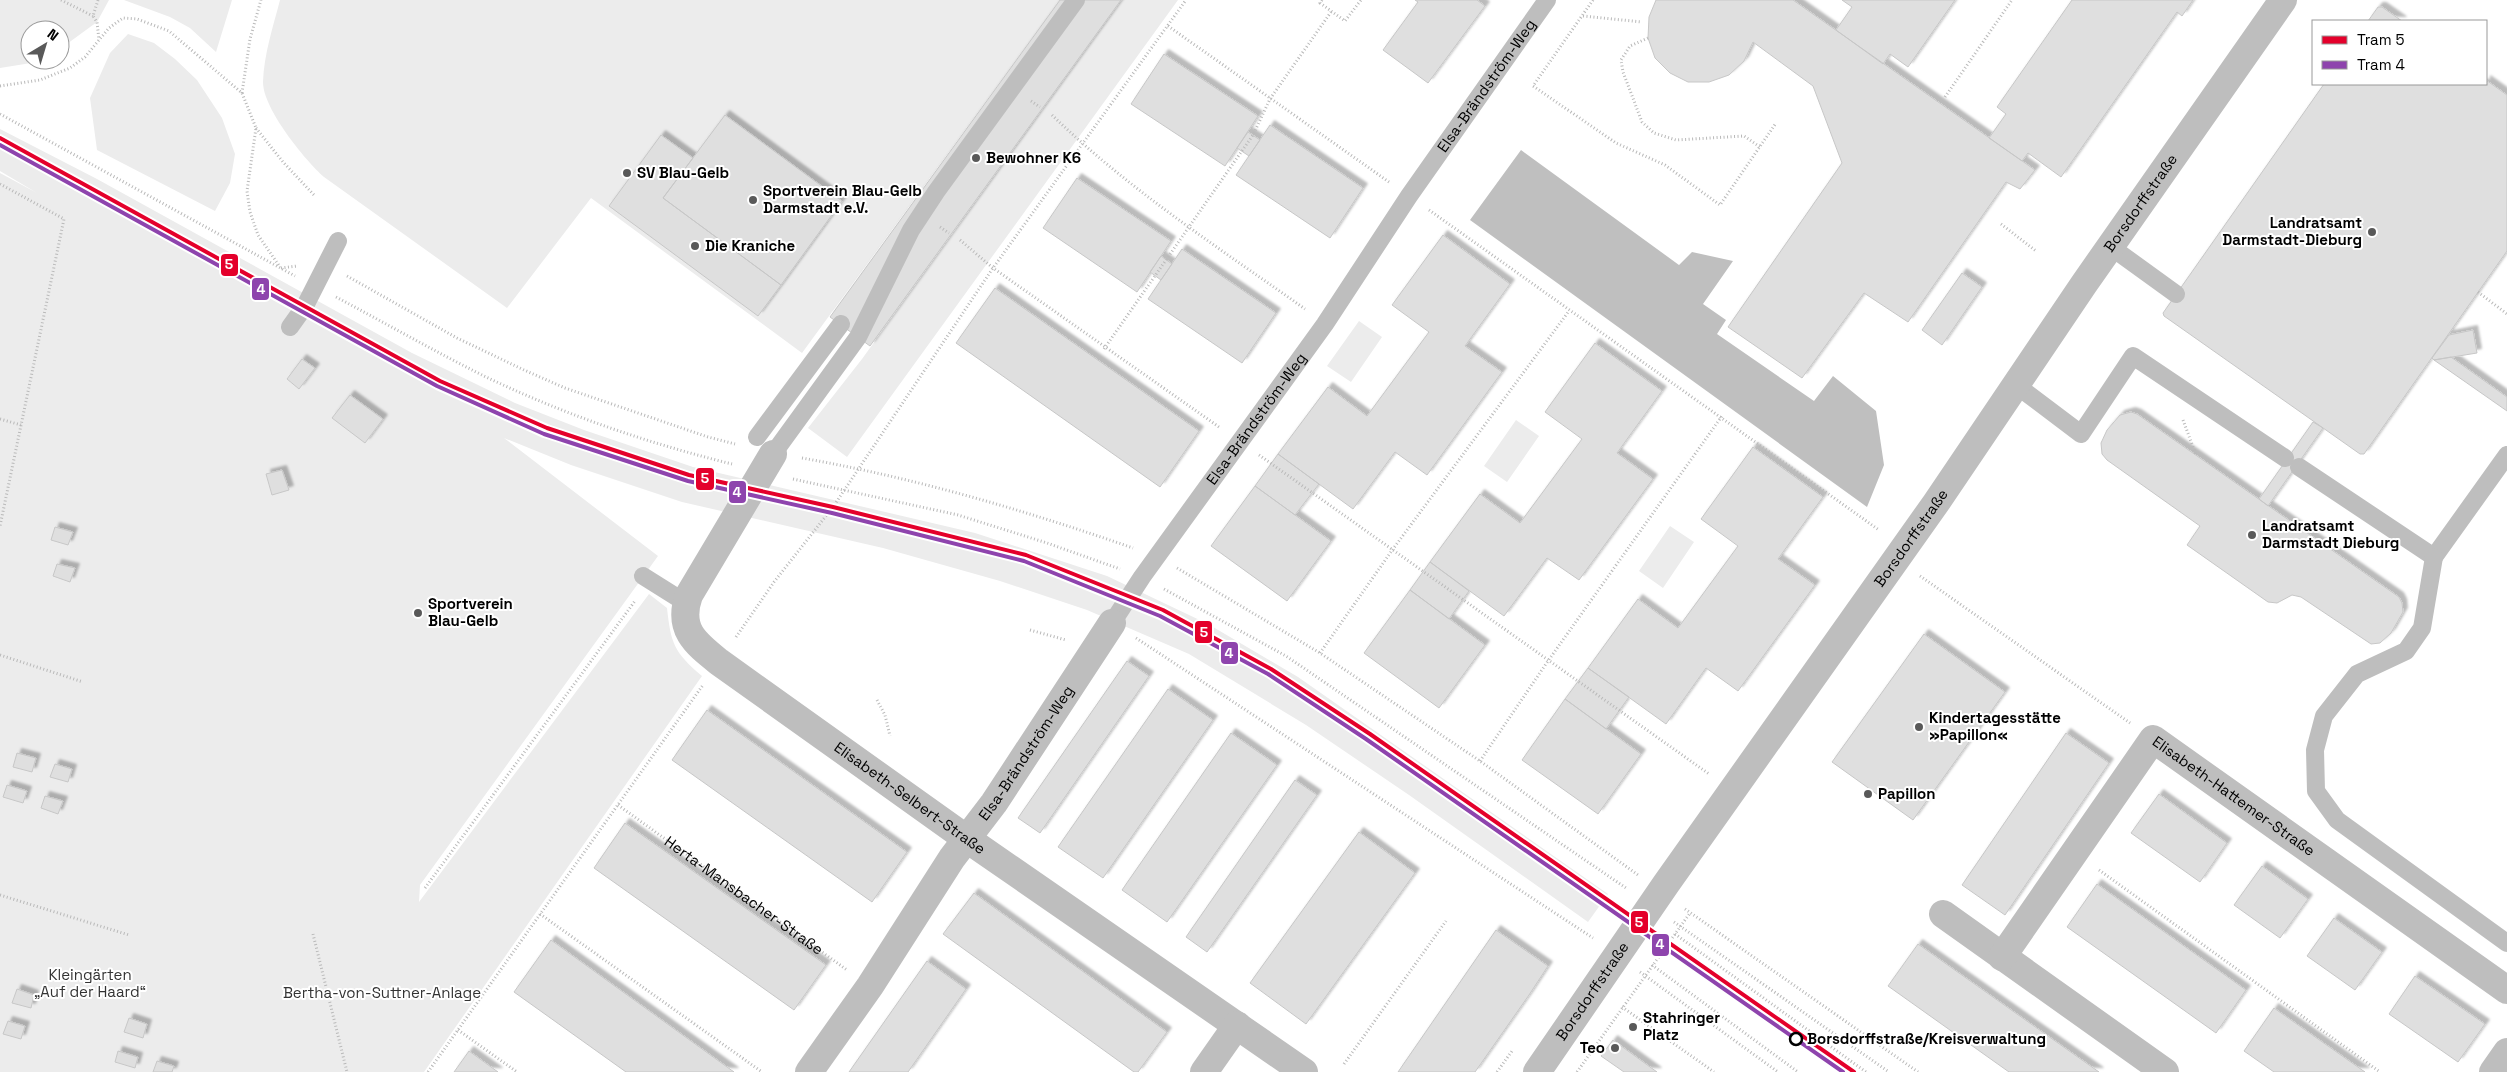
<svg xmlns="http://www.w3.org/2000/svg" width="2507" height="1072" font-family="'Space Grotesk',sans-serif">
<style>
.green{fill:#ececec}
.water{fill:#bfbfbf}
.building{fill:#dfdfdf;stroke:#c7c7c7;filter:url(#shadow)}
.lines{fill:none;stroke-linecap:round;stroke-linejoin:round}
.path{stroke:#b9b9b9;stroke-width:3;stroke-dasharray:1 2.5;stroke-linecap:butt}
.lane{stroke:#bebebe;stroke-width:18}
.street{stroke:#bebebe;stroke-width:28}
.tram-1-casing{stroke:#fff;stroke-width:8}
.tram-2-casing{stroke:#fff;stroke-width:8}
.tram-1{stroke:#e4002b;stroke-width:4}
.tram-2{stroke:#8e44ad;stroke-width:4}
.poi-dot{fill:#595959;stroke:#fff;stroke-width:2}
.stop-dot{fill:#fff;stroke:#000;stroke-width:2.5}
.labels{text-anchor:middle;stroke-width:4;stroke-linejoin:round;paint-order:stroke}
.street-label{font-size:15px;fill:#000;stroke:#fff}
.poi-label{font-size:15px;font-weight:bold;fill:#000;stroke:#fff;text-anchor:start}
.park-label{font-size:15px;fill:#333;stroke:#fff}
.stop-label{font-size:15px;font-weight:bold;fill:#000;stroke:#fff;text-anchor:start}
.line-badge{stroke:#fff;stroke-width:2}
.badge-label{font-size:14px;text-anchor:middle;font-weight:bold;fill:#fff}
</style>
<defs>
<filter id="shadow"><feDropShadow dx="4.5" dy="-4.5" stdDeviation="1" flood-color="#0004"/></filter>
</defs>
<rect width="100%" height="100%" fill="#fff"/>
<path class="green" d="M0,0h109l-12,22 -37,27v-19h-30v30h8l-7,3 -31,5z
M124,0h108l-16,52 -26,-24 -20,-11z
M280,0h780l-258,353 -211,-155 -84,110 -183,-131c-19,-17 -61,-68 -61,-95 1,-28 10,-55 17,-82z
M1121,0h57l-331,457 -39,-29 54,-69z
M128,34l26,9 21,16 22,21 25,38 13,36 -5,29 -15,28 -118,-61 -7,-52 20,-45z
M0,129l97,50 315,174 103,50 69,27 109,37 282,66 132,43 101,48 90,53 310,217 -20,28 -179,-127 -103,-70 -117,-71 -102,-44 -87,-29 -117,-33 -201,-46 -111,-37 -67,-27 154,118 -238,329 -1,17 230,-308 18,14c4,36 7,44 35,68l-278,396h-424v-899l37,20 -37,-22z
M1359,321l23,16 -31,45 -24,-16z
M1516,420l23,16 -32,46 -23,-16z
M1670,526l24,16 -31,46 -24,-17z"/>
<path class="water" d="M1521,150l158,115 13,-13 41,9 -30,43 23,16 -9,14 97,67 19,-25 43,35 8,54 -17,42 -397,-287z"/>
<path class="building" d="M1060,0h61l-251,346 -40,-29z
M1415,0h62l8,6 -57,77 -45,-33 35,-48z
M1656,0h137l242,170 -15,19 -14,-7 -98,140 -44,-29 -62,85 -74,-51 114,-164 -29,-77 -60,-44 -9,19 -15,14 -20,7h-21l-18,-9 -15,-15 -7,-20 1,-21z
M1842,0h113l-47,67 -18,-13 -7,10 -47,-34 16,-23z
M2072,0h121l-11,16 -5,-4 -116,165 -33,-24 -6,8 -33,-23 17,-24 -9,-7z
M2378,7h4l20,14h-34z
M1164,54l94,62 -33,50 -94,-62z
M2486,80l21,15v156l-143,203h-4l-196,-138 -1,-3 161,-229h162z
M725,115l117,86 -61,84 -118,-87z
M1270,125l93,63 -33,50 -94,-63z
M1248,132l12,8 -11,16 -12,-8z
M661,135l32,23 -30,40 118,87 -23,31 -149,-110z
M1077,178l94,63 -34,51 -94,-64z
M1443,235l67,49 -45,62 37,26 -75,103 -32,-23 -42,57 -75,-55 50,-67 39,29 62,-84 -37,-27z
M1182,249l94,64 -34,50 -94,-64z
M1161,256l11,8 -11,16 -11,-8z
M1962,273l20,14 -40,58 -20,-15z
M995,288l204,143 -39,56 -204,-144z
M2473,330l4,23 -43,7 -2,-2 17,-23z
M1595,343l67,48 -45,62 36,26 -74,101 -32,-22 -43,58 -74,-54 50,-68 40,29 62,-84 -37,-27z
M2451,357l56,40v14l-73,-51z
M302,359l13,9 -16,21 -12,-10z
M350,395l33,24 -18,24 -33,-25z
M2131,412l6,2 262,183 3,6 1,9 -12,21 -11,10 -9,1 -70,-47 -9,-2 -15,8 -9,-1 -81,-57 13,-19 -93,-66 -5,-6 -1,-11 6,-13 13,-15z
M2313,422l10,6 -55,78 -9,-7z
M1753,447l70,50 -45,62 37,26 -77,106 -32,-23 -40,56 -78,-56 50,-69 40,29 60,-82 -37,-27z
M1278,454l41,30 -24,31 -40,-29z
M282,470l7,20 -17,5 -6,-21z
M1255,486l76,55 -44,60 -76,-55z
M55,527l18,5 -5,13 -17,-5z
M1430,562l39,29 -20,28 -39,-29z
M57,564l18,4 -5,14 -17,-6z
M1410,590l75,55 -46,63 -75,-55z
M1924,634l81,58 -92,128 -81,-58z
M1127,661l22,15 -109,157 -22,-15z
M1588,668l41,29 -23,32 -41,-30z
M1168,689l45,31 -110,158 -45,-31z
M1565,699l76,55 -43,60 -76,-54z
M707,710l200,142 -35,50 -200,-142z
M1231,733l46,32 -110,157 -45,-32z
M2066,733l43,30 -104,152 -43,-30z
M17,753l19,5 -4,14 -19,-5z
M55,764l17,5 -4,13 -18,-5z
M1295,780l22,15 -110,157 -21,-15z
M7,785l20,6 -4,12 -20,-6z
M2159,794l68,49 -27,39 -69,-49z
M45,796l18,5 -5,13 -17,-6z
M625,823l201,142 -32,45 -200,-142z
M1359,832l56,41 -109,151 -56,-41z
M2262,866l46,33 -28,39 -46,-33z
M2097,884l149,106 -30,43 -149,-106z
M974,893l193,139 -29,40h-4l-191,-138z
M2334,918l48,34 -27,38 -48,-34z
M1496,930l52,36 -19,29 -54,77h-77z
M551,940l183,132h-108l-112,-80z
M1918,944l181,128h-90l-121,-86z
M927,961l39,28 -58,83h-59z
M2415,976l70,48 -27,38 -69,-48z
M17,989l17,6 -3,13 -19,-5z
M2274,1008l91,64h-91l-30,-21z
M129,1018l18,6 -4,14 -19,-6z
M8,1021l17,5 -4,13 -18,-5z
M1613,1040l44,32h-33l-23,-16z
M118,1051l20,6 -3,11 -20,-6z
M469,1051l29,21h-44z
M157,1061l17,5 -2,6h-19z"/>
<g class="lines">
<g class="path">
<path d="M61,0l32,16"/>
<path d="M98,0l-5,16 4,6 2,18"/>
<path d="M1322,0l-2,3 25,18 16,-21"/>
<path d="M1593,0l-60,86 83,57 49,22 55,40 56,-82"/>
<path d="M1583,16l59,6"/>
<path d="M1168,26l221,156"/>
<path d="M1648,38l-18,8 -9,14 2,12 19,50 12,11 22,7 68,-4 16,11"/>
<path d="M0,86l40,-6 30,-12 15,-11 24,-29 14,-10 14,1 32,12 73,62 14,35 -9,63 3,21 8,23 22,32"/>
<path d="M242,93l8,-54 11,-39"/>
<path d="M1945,97l67,-97"/>
<path d="M1031,101l9,6"/>
<path d="M0,114l295,162"/>
<path d="M1052,115c76,74 167,133 253,194"/>
<path d="M256,128l27,34 31,33"/>
<path d="M0,184l64,35 -64,307"/>
<path d="M1429,210l450,320"/>
<path d="M2001,224l35,27"/>
<path d="M940,227l9,6"/>
<path d="M960,240l33,28 226,159"/>
<path d="M281,268l16,-2"/>
<path d="M347,276l110,62 67,32 41,18 143,49 27,7"/>
<path d="M2478,292l29,22"/>
<path d="M336,297c49,26 98,54 148,79 79,38 163,67 248,88"/>
<path d="M1104,349l149,-214 17,-36 61,-87"/>
<path d="M0,419l21,6"/>
<path d="M2183,420l13,35"/>
<path d="M1259,455l450,319"/>
<path d="M802,458c113,20 222,52 331,90"/>
<path d="M793,479l165,36 89,28 73,26"/>
<path d="M1177,568l143,85 160,108 158,114"/>
<path d="M1920,576l210,147"/>
<path d="M1164,589l122,67 340,232"/>
<path d="M1030,630l36,10"/>
<path d="M736,637l38,-55 59,-75 160,-239 193,-268"/>
<path d="M1136,638l457,300"/>
<path d="M1320,653l73,-104 176,-238"/>
<path d="M0,655l83,27"/>
<path d="M877,700l8,15 5,21"/>
<path d="M1480,761l68,-100 174,-245"/>
<path id="s1" d="M618,805l229,165"/>
<path d="M2099,870l281,202"/>
<path d="M425,888l210,-287"/>
<path d="M0,895l129,40"/>
<path d="M1685,909l233,163"/>
<path d="M540,914l222,158"/>
<path d="M1674,922l215,150"/>
<path d="M313,934l34,138"/>
<path d="M1675,934l191,138"/>
<path d="M1652,965l146,107"/>
<path d="M1640,972l138,100"/>
<path d="M1622,1007l92,65"/>
<path d="M458,1030l59,42"/>
<path d="M1344,1064l102,-143"/>
<path d="M428,1072l275,-387"/>
<path d="M1497,1072l15,-21"/>
<path d="M1577,1072l113,-159"/>
</g>
<g class="lane">
<path d="M2111,247l65,47"/>
<path d="M290,327l15,-21 33,-65"/>
<path d="M2016,385l65,49 52,-78 152,102"/>
<path d="M757,437l84,-113"/>
<path d="M773,454l85,-117 53,-107 25,-38 140,-192"/>
<path d="M2299,467l135,90 73,-102"/>
<path d="M2434,557l-12,71 -16,23 -49,23 -33,42 -9,34 1,41 21,29 170,123"/>
<path d="M643,576l43,27"/>
<path id="s2" d="M1112,623l30,-46 183,-253 84,-128 138,-196"/>
</g>
<g class="street">
<path id="s3" d="M773,454l-84,141c-12,34 6,48 30,67l248,177 337,233"/>
<path d="M1943,914l222,158"/>
<path id="s4" d="M2002,957l151,-218 354,251"/>
<path id="s5" d="M809,1072l61,-86 82,-128 42,-55 118,-180"/>
<path d="M1204,1072l33,-47"/>
<path id="s6" d="M1537,1072l129,-188 270,-381 148,-219 199,-284"/>
<path d="M2493,1072l14,-20"/>
</g>
<g class="tram-1-casing">
<path id="tram-1" d="M0,138l440,243 107,47 142,47 144,32 193,48 137,55 108,59 99,65 484,338"/>
</g>
<g class="tram-2-casing">
<path id="tram-2" d="M0,145l437,241 107,48 144,47 144,32 192,48 136,55 108,58 98,65 477,333"/>
</g>
<use href="#tram-1" class="tram-1"/>
<use href="#tram-2" class="tram-2"/>
</g>
<g class="poi-dot">
<circle cx="976" cy="158" r="5"/>
<circle cx="627" cy="173" r="5"/>
<circle cx="753" cy="200" r="5"/>
<circle cx="2372" cy="232" r="5"/>
<circle cx="695" cy="246" r="5"/>
<circle cx="2252" cy="535" r="5"/>
<circle cx="418" cy="613" r="5"/>
<circle cx="1919" cy="727" r="5"/>
<circle cx="1868" cy="794" r="5"/>
<circle cx="1633" cy="1027" r="5"/>
<circle cx="1615" cy="1048" r="5"/>
</g>
<circle class="stop-dot" cx="1796" cy="1039" r="6"/>
<g class="labels">
<g class="street-label">
<text dy="5" stroke="none"><textPath href="#s2" startOffset="655">Elsa-Brändström-Weg</textPath></text>
<text dy="5" stroke="none"><textPath href="#s6" startOffset="1058">Borsdorffstraße</textPath></text>
<text dy="5" stroke="none"><textPath href="#s2" startOffset="250">Elsa-Brändström-Weg</textPath></text>
<text dy="5" stroke="none"><textPath href="#s6" startOffset="652">Borsdorffstraße</textPath></text>
<text dy="5" stroke="none"><textPath href="#s5" startOffset="386">Elsa-Brändström-Weg</textPath></text>
<text dy="5" stroke="none"><textPath href="#s3" startOffset="479">Elisabeth-Selbert-Straße</textPath></text>
<text dy="5" stroke="none"><textPath href="#s4" startOffset="364">Elisabeth-Hattemer-Straße</textPath></text>
<text dy="5" stroke="none"><textPath href="#s1" startOffset="155">Herta-Mansbacher-Straße</textPath></text>
<text dy="5" stroke="none"><textPath href="#s6" startOffset="98">Borsdorffstraße</textPath></text>
</g>
<g class="poi-label">
<text x="986" y="163">Bewohner K6</text>
<text x="637" y="178">SV Blau-Gelb</text>
<text x="763" y="196">Sportverein Blau-Gelb<tspan x="763" dy="17">Darmstadt e.V.</tspan></text>
<text x="2362" y="228" text-anchor="end">Landratsamt<tspan x="2362" dy="17">Darmstadt-Dieburg</tspan></text>
<text x="705" y="251">Die Kraniche</text>
<text x="2262" y="531">Landratsamt<tspan x="2262" dy="17">Darmstadt Dieburg</tspan></text>
<text x="428" y="609">Sportverein<tspan x="428" dy="17">Blau-Gelb</tspan></text>
<text x="1929" y="723">Kindertagesstätte<tspan x="1929" dy="17">»Papillon«</tspan></text>
<text x="1878" y="799">Papillon</text>
<text x="1643" y="1023">Stahringer<tspan x="1643" dy="17">Platz</tspan></text>
<text x="1605" y="1053" text-anchor="end">Teo</text>
</g>
<g class="park-label">
<text x="90" y="980">Kleingärten<tspan x="90" dy="17">„Auf der Haard“</tspan></text>
<text x="382" y="998">Bertha-von-Suttner-Anlage</text>
</g>
<g class="stop-label">
<text x="1807" y="1044">Borsdorffstraße/Kreisverwaltung</text>
</g>
</g>
<g class="line-badge">
<rect x="220" y="253" width="19" height="24" rx="5" fill="#e4002b"/>
<rect x="251" y="277" width="19" height="24" rx="5" fill="#8e44ad"/>
<rect x="695" y="467" width="20" height="24" rx="5" fill="#e4002b"/>
<rect x="728" y="480" width="19" height="24" rx="5" fill="#8e44ad"/>
<rect x="1194" y="620" width="19" height="24" rx="5" fill="#e4002b"/>
<rect x="1220" y="641" width="19" height="24" rx="5" fill="#8e44ad"/>
<rect x="1630" y="910" width="19" height="24" rx="5" fill="#e4002b"/>
<rect x="1651" y="933" width="19" height="24" rx="5" fill="#8e44ad"/>
</g>
<g class="badge-label">
<text x="229" y="269">5</text>
<text x="261" y="294">4</text>
<text x="705" y="483">5</text>
<text x="737" y="497">4</text>
<text x="1204" y="637">5</text>
<text x="1229" y="658">4</text>
<text x="1639" y="927">5</text>
<text x="1660" y="949">4</text>
</g>
<rect x="2312" y="20" width="175" height="65" fill="#ffffff" stroke="#999999"/>
<rect x="2322" y="36" width="25" height="8" fill="#e4002b" stroke="#999999"/>
<text x="2357" y="45" font-size="15" fill="#000000">Tram 5</text>
<rect x="2322" y="61" width="25" height="8" fill="#8e44ad" stroke="#999999"/>
<text x="2357" y="70" font-size="15" fill="#000000">Tram 4</text>
<g transform="translate(45 45) rotate(38)"><circle r="24" fill="#ffffff" stroke="#999999"/>
<path d="M0-4L9 19L0 12L-9 19Z" fill="#595959"/>
<text y="-8" font-size="14" font-weight="bold" text-anchor="middle" fill="#000000">N</text>
</g>
</svg>
